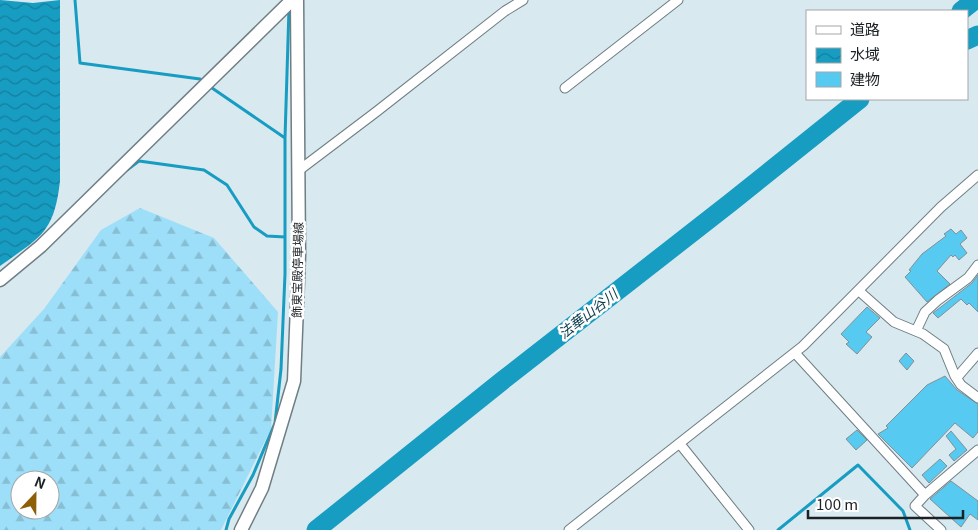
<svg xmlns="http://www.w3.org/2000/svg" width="978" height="530" font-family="Georgia,'Noto Sans JP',serif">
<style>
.forest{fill:url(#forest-firs);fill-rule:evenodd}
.water{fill:url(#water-waves)}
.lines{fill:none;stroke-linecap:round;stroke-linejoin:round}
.stream{stroke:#179cc2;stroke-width:3}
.river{stroke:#179cc2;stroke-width:19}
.building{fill:#57caf2;stroke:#819097}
.minor-casing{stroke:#6f7e84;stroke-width:11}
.secondary-casing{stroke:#6f7e84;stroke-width:15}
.minor{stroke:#fff;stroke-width:9}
.secondary{stroke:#fff;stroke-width:12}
.labels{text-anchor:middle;stroke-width:5;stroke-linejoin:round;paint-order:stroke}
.street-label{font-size:12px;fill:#1b2124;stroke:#fff}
.water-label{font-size:14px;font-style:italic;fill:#073c4d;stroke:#fff}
</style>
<defs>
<pattern id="forest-firs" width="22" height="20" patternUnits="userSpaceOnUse" patternTransform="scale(1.25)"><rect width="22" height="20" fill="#9ddef8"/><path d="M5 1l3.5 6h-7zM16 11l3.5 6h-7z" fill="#87bed4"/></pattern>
<pattern id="water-waves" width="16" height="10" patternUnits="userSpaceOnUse" patternTransform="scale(1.25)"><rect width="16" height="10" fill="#179cc2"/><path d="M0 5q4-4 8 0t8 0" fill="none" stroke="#147f9d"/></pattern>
</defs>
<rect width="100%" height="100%" fill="#d8e9f0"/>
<path class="forest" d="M140,208l74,30 64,74 -7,117 -50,101h-221v-173l44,-48 57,-79zM20,480h30v30h-30z"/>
<path class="water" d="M0,0l33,3 27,-3v181c-6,53 -20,56 -60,85z"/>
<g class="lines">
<path class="stream" d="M75,0l5,63 120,16
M212,88l73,50
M127,170l12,-9 65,9 23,15 27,42 13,9 18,1
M226,530l3,-11 24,-44 22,-52 6,-54 4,-95v-136l4,-130
M778,530l80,-65 45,46 7,19"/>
<path class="river" d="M961,11l14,-11
M967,40l11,-5
M316,530l186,-149 228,-178 130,-104"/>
</g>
<path class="building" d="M951,229l5,5 5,-4 6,8 -7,6 7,9 -8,7 -4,-5 -2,2 -2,-2 -14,16 13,13 -23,18 -22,-25 6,-6 -2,-1 13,-16 24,-18 -2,-2z
M978,275v37l-9,-9 -2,2 -6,-6 -23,19 -5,-5 39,-30z
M867,307l13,11 -14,14 6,5 -15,17 -11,-10 3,-2 -8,-8z
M906,353l8,8 -7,9 -8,-9z
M945,376l12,14 21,14v28l-5,6 -18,-15 -43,45 -34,-34 10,-6 -2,-2 41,-41z
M857,430l10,10 -11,10 -10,-11z
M951,431l16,19 -13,11 -5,-6 7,-6 -10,-13z
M940,459l7,7 -18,17 -7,-8z
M951,481l27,20v19l-8,-6 -9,13 -31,-28z"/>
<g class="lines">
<g class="minor-casing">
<path id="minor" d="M565,88l113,-88
M298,171l78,-59 129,-101 18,-11
M859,291l35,31 29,12 21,15 11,27 6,9 17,13
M916,331l9,-19 13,-12 30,-22 10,-13
M795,353l130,142
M955,376l4,-1 19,-22
M680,444l69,86
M569,530l234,-184 138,-139 37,-32
M941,530l-26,-24 10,-11 53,-45"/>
</g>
<g class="secondary-casing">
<path id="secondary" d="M0,280l41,-34 251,-246
M241,530l21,-42 32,-107 5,-126 -2,-255"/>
</g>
<use href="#minor" class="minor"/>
<use href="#secondary" class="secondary"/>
</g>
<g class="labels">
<g class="street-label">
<text transform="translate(298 270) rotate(-89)" y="4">飾東宝殿停車場線</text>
</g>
<g class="water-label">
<text transform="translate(588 314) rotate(-38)" y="5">法華山谷川</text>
</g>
</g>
<rect x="806" y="10" width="162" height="90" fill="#ffffff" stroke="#a4a6a7"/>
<rect x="816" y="26" width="25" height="8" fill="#ffffff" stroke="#a4a6a7"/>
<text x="850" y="35" font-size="15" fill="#1b2124">道路</text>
<rect x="816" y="48" width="25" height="15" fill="url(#water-waves)" stroke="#a4a6a7"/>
<text x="850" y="60" font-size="15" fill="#1b2124">水域</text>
<rect x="816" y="72" width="25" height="15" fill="#57caf2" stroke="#a4a6a7"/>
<text x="850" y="85" font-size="15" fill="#1b2124">建物</text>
<g transform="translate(35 495) rotate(22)"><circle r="24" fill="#ffffff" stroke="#a4a6a7"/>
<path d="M0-4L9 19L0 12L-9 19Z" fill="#8e5f07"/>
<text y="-8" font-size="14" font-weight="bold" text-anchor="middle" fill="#1b2124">N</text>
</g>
<path d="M808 510v8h155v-8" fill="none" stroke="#1b2124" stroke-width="2.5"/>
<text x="816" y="510" font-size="15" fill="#1b2124" stroke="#ffffff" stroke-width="4" paint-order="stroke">100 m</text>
</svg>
